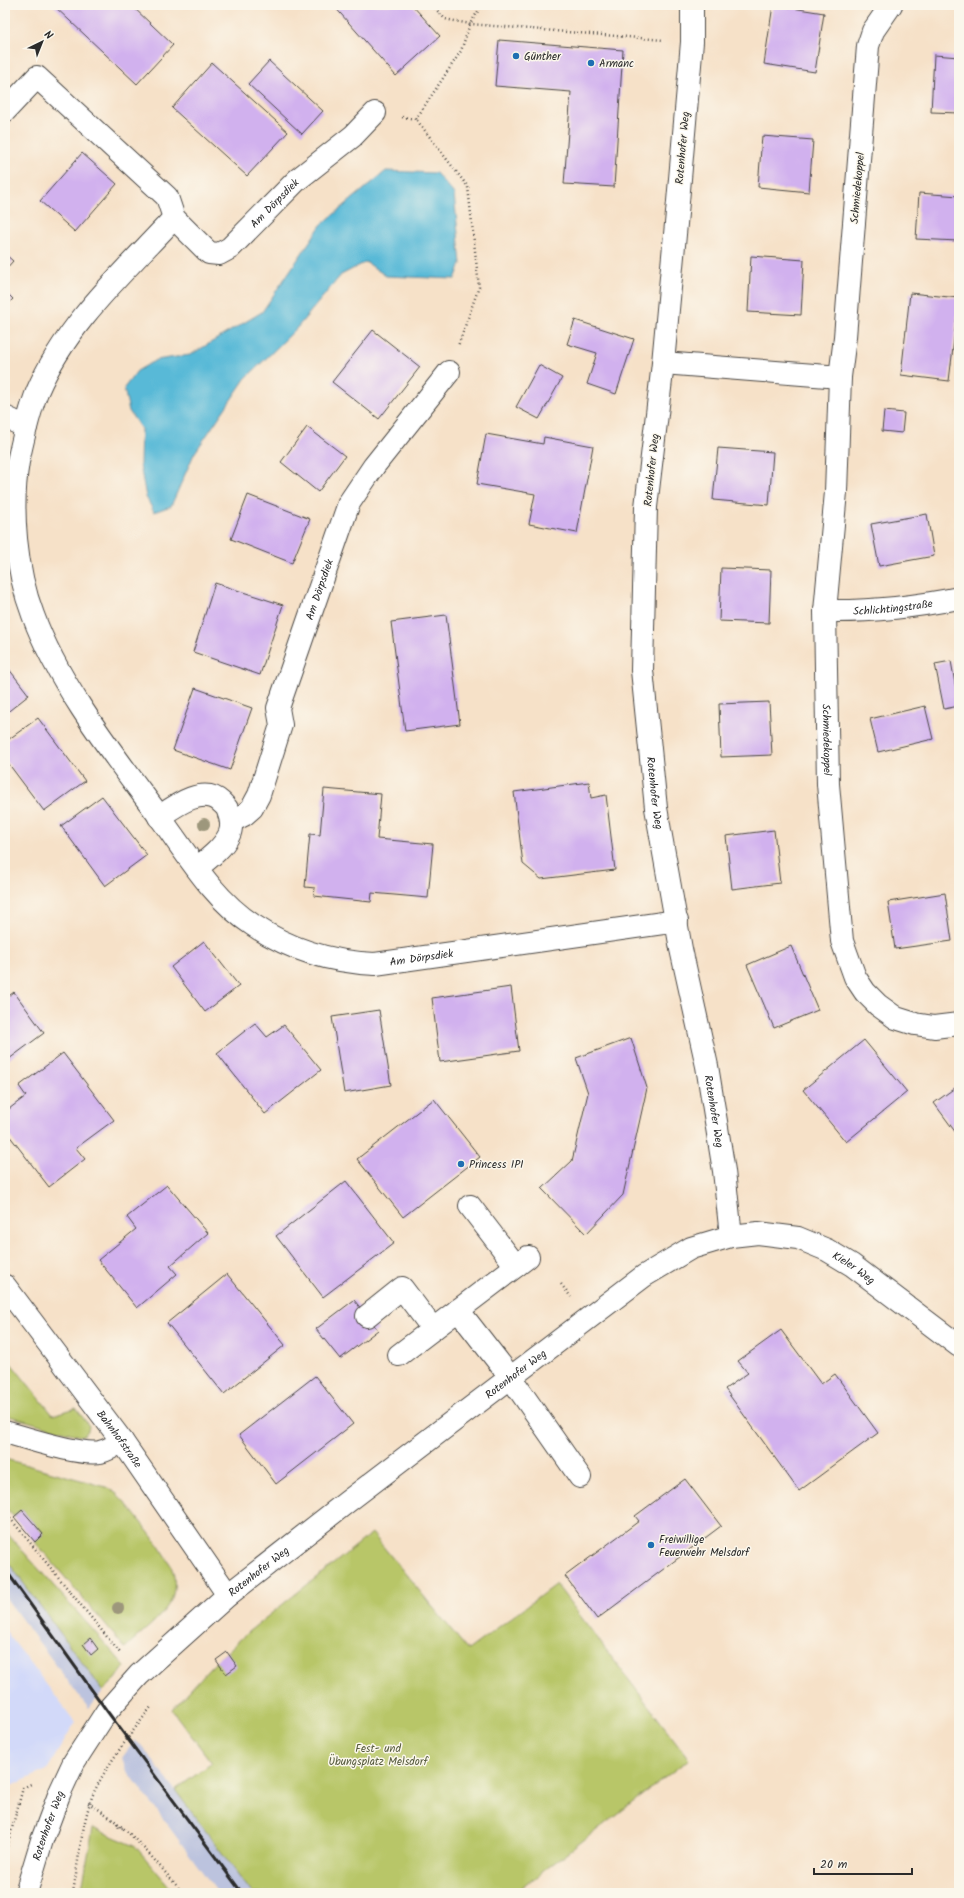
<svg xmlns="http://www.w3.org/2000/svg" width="964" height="1898" font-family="Kalam,sans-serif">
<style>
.built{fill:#d2d9f9}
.industrial{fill:#bcc3de}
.green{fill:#b8c668;stroke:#72784a}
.water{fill:#59b9d7;stroke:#427281}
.building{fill:#d1b1ee}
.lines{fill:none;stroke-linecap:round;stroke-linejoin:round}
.minor-casing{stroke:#494643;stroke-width:24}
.path{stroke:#494643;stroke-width:2.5;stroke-dasharray:1 3;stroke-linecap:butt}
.minor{stroke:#fff;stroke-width:22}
.rail{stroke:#2b2b2b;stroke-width:3}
.tree{fill:#9d977c}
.poi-dot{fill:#1f6fb2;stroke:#fbf7ec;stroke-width:1.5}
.labels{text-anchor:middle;stroke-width:3;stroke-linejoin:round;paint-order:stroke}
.poi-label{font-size:11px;fill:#2b2b2b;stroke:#fbf7ec;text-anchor:start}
.street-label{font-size:11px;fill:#2b2b2b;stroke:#fbf7ec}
.park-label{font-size:11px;fill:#555a3d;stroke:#fbf7ec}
</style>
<rect width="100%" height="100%" fill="#fbf7ec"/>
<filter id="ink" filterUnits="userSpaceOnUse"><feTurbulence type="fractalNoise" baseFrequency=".025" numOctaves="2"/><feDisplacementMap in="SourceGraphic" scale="8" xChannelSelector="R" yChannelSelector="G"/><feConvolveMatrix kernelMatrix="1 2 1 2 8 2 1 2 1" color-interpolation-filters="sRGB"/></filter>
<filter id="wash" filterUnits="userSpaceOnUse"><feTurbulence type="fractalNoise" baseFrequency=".012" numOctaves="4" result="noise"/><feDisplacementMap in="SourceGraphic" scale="16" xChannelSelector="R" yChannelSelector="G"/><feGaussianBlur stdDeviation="0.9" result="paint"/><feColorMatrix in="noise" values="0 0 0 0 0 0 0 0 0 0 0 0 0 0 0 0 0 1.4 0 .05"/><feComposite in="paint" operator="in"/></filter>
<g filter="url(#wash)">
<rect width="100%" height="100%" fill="#f6e1c8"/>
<path class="built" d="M5,1630l70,92 -28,48 -36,16 -6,22z"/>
<path class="industrial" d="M5,1558l98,133 -14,18 -84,-112z
M135,1740l7,6 110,147h-34l-92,-124 -4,-11z"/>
<path class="green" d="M5,1356l48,59 23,-7 13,18c-1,6 -3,9 -9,10l-75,-21z
M5,1459l101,28 11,7 8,8c11,15 42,51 47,67 4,10 3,24 -2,33 -10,18 -31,32 -45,46l-90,-106 8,-8 -21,-24 -8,7 -9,-10z
M5,1531l120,135 -9,13 -13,12 -98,-133z
M372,1533l96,117 88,-66 133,175 -174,134h-263l-77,-103 37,-27 -40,-53 38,-42 38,-36z
M93,1828l42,18 40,47h-94z"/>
<path class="water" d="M386,171l50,2 18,21 7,70 -6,15 -69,-3 -20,-14 -25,13 -45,54 -51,50 -51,75 -23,52 -17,6 -8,-15 -6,-32 1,-36 -12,-18 -5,-23 13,-17 19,-11 34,-5 72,-43 59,-87z"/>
<g id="blocks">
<path class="building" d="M53,5h78l42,40 -36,39z
M333,5h79l28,31 -44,40z
M773,5l51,8 -9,59 -51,-8z
M499,40l124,10 -9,137 -50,-3 7,-92 -76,-6z
M934,55l25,2v56l-28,-1z
M269,61l54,50 -21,23 -54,-50z
M212,63l76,69 -41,44 -75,-68z
M762,136l51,4 -4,52 -51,-5z
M82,153l35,31 -42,48 -35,-31z
M919,193l40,3 -1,45 -42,-2z
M5,254l8,7 -8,9z
M751,256l53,4 -3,55 -53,-3z
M5,291l8,8 -8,8z
M910,293l49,5 -10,83 -48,-6z
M575,320l59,19 -18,55 -29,-10 10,-31 -30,-9z
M373,330l47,37 -41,52 -47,-37z
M539,365l23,13 -23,41 -23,-12z
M884,411l20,2 -2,20 -20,-2z
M307,427l38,29 -27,36 -37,-30z
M486,434l57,10 1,-7 49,9 -16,87 -48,-9 6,-30 -58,-10z
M718,448l55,4 -4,53 -56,-5z
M248,495l62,24 -18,44 -61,-24z
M927,514l7,42 -55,10 -8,-42z
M721,568l50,2 -2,53 -50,-2z
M215,583l68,22 -23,70 -67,-23z
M446,615l14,109 -55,7 -14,-109z
M951,661l8,45 -15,3 -9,-45z
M5,664l24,31 -24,19z
M195,688l57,20 -22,62 -57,-20z
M769,702l3,53 -51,2 -2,-53z
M925,706l8,33 -55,13 -8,-33z
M38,718l47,63 -41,30 -39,-52v-17z
M589,782l2,16 15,-3 9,75 -74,9 -18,-15 -9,-72z
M324,789l57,5 -4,45 56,5 -5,54 -56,-5 -1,9 -57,-6 1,-8 -10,-1 5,-53 10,1z
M102,796l45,59 -42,31 -44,-60z
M774,830l6,53 -48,6 -6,-53z
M945,893l7,48 -57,8 -7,-47z
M204,941l35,45 -34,26 -34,-45z
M791,946l27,64 -44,18 -27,-63z
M511,987l8,64 -79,11 -8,-64z
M14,992l30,41 -39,29v-63z
M379,1010l12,75 -47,8 -12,-76z
M255,1023l12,14 17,-12 37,45 -56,44 -48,-61z
M631,1038l16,50 -24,107 -37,39 -44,-45 30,-28 16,-68 -12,-35z
M864,1040l43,52 -61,50 -43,-52z
M63,1053l51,67 -38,28 9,11 -36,28 -44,-57v-18l21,-16 -7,-10z
M959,1085v52l-25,-34z
M434,1099l46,58 -77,60 -46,-58z
M346,1181l48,62 -71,54 -47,-61z
M167,1185l41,48 -38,33 7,8 -40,34 -39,-48 38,-31 -9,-12z
M227,1274l58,71 -61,49 -57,-71z
M354,1300l24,30 -38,29 -24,-30z
M781,1330l40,54 14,-10 43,59 -79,58 -74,-102 23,-16 -10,-12z
M315,1376l38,48 -77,60 -37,-49z
M685,1479l36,47 -124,93 -32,-43 74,-55 -4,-5z
M22,1510l21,24 -8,8 -21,-25z
M90,1638l8,11 -7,6 -8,-11z
M227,1652l10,14 -11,8 -10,-14z"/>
</g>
</g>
<g filter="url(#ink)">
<use href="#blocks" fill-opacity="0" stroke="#494643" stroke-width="1"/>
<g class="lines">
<g class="minor-casing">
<g id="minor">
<path id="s1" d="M692,5v37l-15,171 -14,150 -17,144 -4,163 14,138 25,141 26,117 17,105 7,65"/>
<path id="s2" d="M891,5l-18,26 -5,15 -23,291 -5,40 -4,115 -11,119 3,173 14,157 13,36 10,15 13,13 18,13 19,6 19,3 25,-3"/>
<path id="s3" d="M5,111l32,-34 130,120 7,21 35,35 10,1 11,-6 67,-68 56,-44 22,-23"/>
<path id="s4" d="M174,218c-50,54 -108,106 -137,174 -9,23 -14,47 -19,70 -8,47 -2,109 15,153 26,71 81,140 126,201 28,38 54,83 94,109 37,25 78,37 122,39l302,-43"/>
<path d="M663,363l177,14"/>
<path d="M5,417l21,10"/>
<path id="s5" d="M825,611c46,1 89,-4 134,-13"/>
<path d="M159,817c16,-11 44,-32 62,-15 3,3 6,5 7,9 3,8 5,16 1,24 -7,14 -21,24 -32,33"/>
<path id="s6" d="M232,821l12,-6 8,-7 7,-13 22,-70 -3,-17 71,-205 25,-37 75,-94"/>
<path d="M470,1206l46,60"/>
<path id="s7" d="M5,1286l117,155 106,154"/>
<path d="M458,1310l53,68 69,99"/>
<path d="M367,1316l35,-28 31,41"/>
<path d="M399,1355l129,-98"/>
<path d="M5,1432c22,6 74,24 95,20 8,-2 15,-6 22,-11"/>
<path id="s8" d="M26,1893l16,-53 18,-48 14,-30 33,-51 32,-36 89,-80 119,-93 297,-226 47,-28 40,-12 27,-3 40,5 29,12 25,15 107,81"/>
</g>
</g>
<path class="path" d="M432,5l13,14 25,5 194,16
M402,117l14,2 52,68 11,100 -21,59
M416,119l45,-68 9,-27 12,-19
M561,1284l10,13
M5,1512l116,142
M88,1803c39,21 67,58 95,90
M117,1823l2,5h5
M5,1854l18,-66 10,-5
M73,1893c5,-29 10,-80 23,-105 14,-28 36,-55 55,-81"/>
<use href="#minor" class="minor"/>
<path class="rail" d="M5,1569l102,142 135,182"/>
</g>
<g class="tree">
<circle cx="204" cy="824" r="6"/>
<circle cx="118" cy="1608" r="6"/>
</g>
</g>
<g class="poi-dot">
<circle cx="516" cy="56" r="4"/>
<circle cx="591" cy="63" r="4"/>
<circle cx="461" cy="1164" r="4"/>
<circle cx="651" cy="1545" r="4"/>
</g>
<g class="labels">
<g class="poi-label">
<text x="524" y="60">Günther</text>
<text x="599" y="67">Armanc</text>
<text x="469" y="1168">Princess IPI</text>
<text x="659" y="1543">Freiwillige<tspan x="659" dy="13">Feuerwehr Melsdorf</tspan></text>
</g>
<g class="street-label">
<text transform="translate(682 148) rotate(-85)" y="4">Rotenhofer Weg</text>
<text transform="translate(857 188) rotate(-85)" y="4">Schmiedekoppel</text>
<text dy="4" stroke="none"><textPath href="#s3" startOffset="381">Am Dörpsdiek</textPath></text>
<text transform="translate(651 470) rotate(-84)" y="4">Rotenhofer Weg</text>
<text dy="4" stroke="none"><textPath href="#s6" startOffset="255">Am Dörpsdiek</textPath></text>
<text dy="4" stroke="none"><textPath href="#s5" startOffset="68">Schlichtingstraße</textPath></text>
<text dy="4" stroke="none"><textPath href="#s2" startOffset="743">Schmiedekoppel</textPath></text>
<text dy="4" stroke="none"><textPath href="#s1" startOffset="791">Rotenhofer Weg</textPath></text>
<text dy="4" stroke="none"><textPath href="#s4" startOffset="1010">Am Dörpsdiek</textPath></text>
<text dy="4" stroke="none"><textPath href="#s1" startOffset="1115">Rotenhofer Weg</textPath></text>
<text dy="4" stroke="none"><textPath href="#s8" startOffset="1120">Kieler Weg</textPath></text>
<text dy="4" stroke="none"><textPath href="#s8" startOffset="731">Rotenhofer Weg</textPath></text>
<text dy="4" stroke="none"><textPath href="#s7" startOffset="191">Bahnhofstraße</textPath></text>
<text dy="4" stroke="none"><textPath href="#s8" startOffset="407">Rotenhofer Weg</textPath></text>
<text dy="4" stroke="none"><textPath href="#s8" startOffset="71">Rotenhofer Weg</textPath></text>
</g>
<g class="park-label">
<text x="378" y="1752">Fest- und<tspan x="378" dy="13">Übungsplatz Melsdorf</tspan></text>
</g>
</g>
<rect width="964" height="1898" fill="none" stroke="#fbf7ec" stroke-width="20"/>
<g transform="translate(42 42) rotate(43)" stroke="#fbf7ec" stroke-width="3" paint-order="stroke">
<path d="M0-3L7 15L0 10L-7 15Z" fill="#2b2b2b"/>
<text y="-6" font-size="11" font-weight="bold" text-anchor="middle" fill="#2b2b2b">N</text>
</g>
<path d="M814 1868v6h98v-6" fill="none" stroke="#2b2b2b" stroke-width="2"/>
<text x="820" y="1868" font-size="12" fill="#2b2b2b" stroke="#fbf7ec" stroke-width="3" paint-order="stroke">20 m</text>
</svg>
